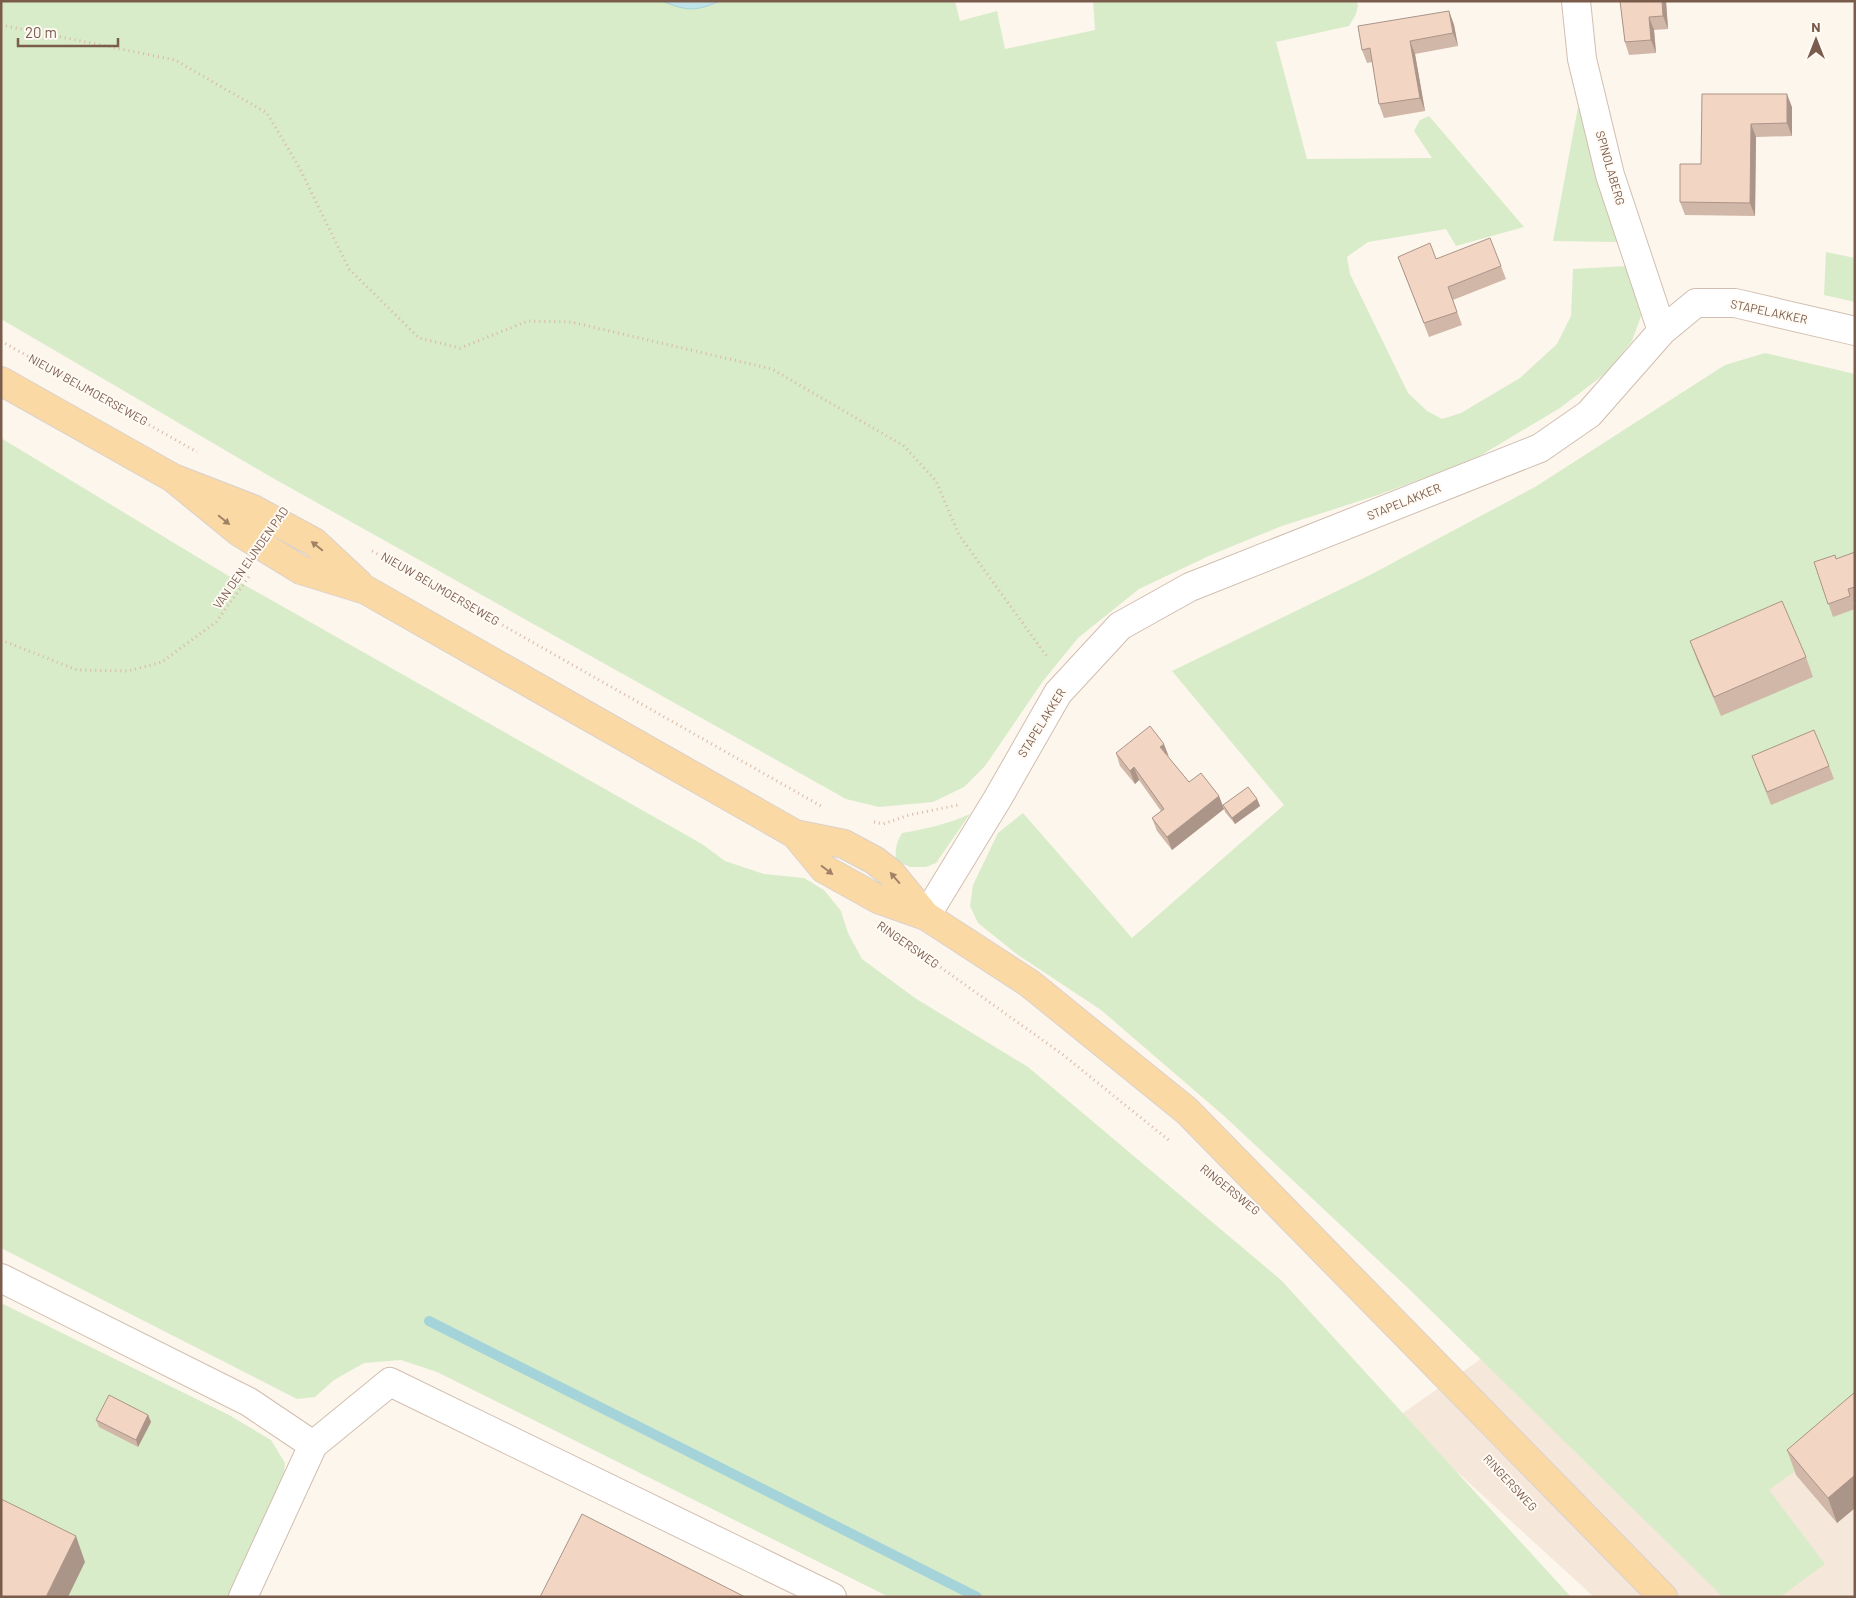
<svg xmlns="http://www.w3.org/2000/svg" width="1856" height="1598" font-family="Barlow,sans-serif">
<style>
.residential{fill:#f5e8da}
.green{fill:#d8ecc9}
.water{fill:#bfe3e8;stroke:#a5d3da}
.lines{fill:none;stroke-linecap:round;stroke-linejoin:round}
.stream{stroke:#a5d3da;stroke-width:10}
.minor-casing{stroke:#d1beb0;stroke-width:30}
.major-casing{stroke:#dad1cd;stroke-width:30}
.path{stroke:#d9b8a5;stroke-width:3;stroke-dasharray:1 4;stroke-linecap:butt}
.minor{stroke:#fff;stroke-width:28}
.major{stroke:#fbd9a5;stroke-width:28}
.wall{fill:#d1b7a8}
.shaded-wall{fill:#aa9588}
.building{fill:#f3d5c3;stroke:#aa9588}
.oneway{fill:#a18267}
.labels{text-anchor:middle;stroke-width:4;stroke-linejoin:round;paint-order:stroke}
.street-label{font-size:12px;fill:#7a5c4d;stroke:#fffaf3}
</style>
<rect width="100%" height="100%" fill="#fdf6ec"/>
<path class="residential" d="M1855,1101v496h-261l-197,-180z"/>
<path class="green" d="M1,1h661c24,10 33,11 58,0h235l5,20 37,-10 8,38 90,-19 -2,-29h263l2,4 -2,9 -7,12 -73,16 31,117 125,-1 -18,-27 6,-11 9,-4 95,111 -68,19 -10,-17 -78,13 -21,15 3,17 58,119 19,18 15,8 19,-6 59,-35 37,-34 14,-28 2,-47 53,-3 15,50 -9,25 -26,32 -46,35 -87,52 -95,35 -96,31 -69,28 -74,35 -61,49 -35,43 -58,85 -21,21 -31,15 -54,5 -33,-8 -575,-322 -270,-158z
M1581,91l30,132 7,19 -65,-1z
M1826,252l29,6v44l-31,-7z
M1765,353l90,21v1054l-86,62 56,74 -45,33h-57l-314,-308 -186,-174 -122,-105 -83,-55 -40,-32 -8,-17 3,-21 25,-52 25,-20 109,125 152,-133 -112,-134 198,-96 165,-88 190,-122z
M1,438l226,137 475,269 23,17 39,13 40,4 20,12 17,21 7,22 14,26 53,39 113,69 253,213 290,317h-682l-452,-225 -36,-12 -37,3 -30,17 -19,17 -18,2 -296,-151z
M970,814l-34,49 -10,4h-16l-14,-6c-1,-11 0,-18 6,-28 24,-4 46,-9 68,-19z
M1,1303l228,112 42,25 14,23 -3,27 -52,107h-168l-61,-78z"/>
<path class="water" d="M662,1h58c-25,11 -34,10 -58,0z"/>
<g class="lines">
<path class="stream" d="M429,1321l548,276"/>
<g class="minor-casing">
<path id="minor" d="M1576,1l6,58 28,116 52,156
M926,916l72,-118 60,-105 62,-67 70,-39 350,-139 49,-34 73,-83 34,-28h39l120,28
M1,1278l248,124 64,43
M243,1597l70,-152 77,-63 442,215"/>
</g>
<g class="major-casing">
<path id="major" d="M1,381l172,97 80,31 61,33 45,42
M173,478l66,54 62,38 65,20 429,244 49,10 30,16 17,13 35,43
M795,834l29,35 54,30 48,17 103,67 158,128 476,486"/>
</g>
<path class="path" d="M1,25l174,35 92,53 32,54 50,102 70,69 41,10 68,-27 43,1 201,47 132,77 32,35 23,54 89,123
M1,341l196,111
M372,551l449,255
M1,640l76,30 51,1 34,-9 54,-40 35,-48
M874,822l9,2 26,-9 49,-10
M908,944l154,110 109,88"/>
<use href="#minor" class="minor"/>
<use href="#major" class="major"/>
</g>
<path class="wall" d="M1620,1h46l2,28 -14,1 2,23 -27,2 -4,-13z
M1449,11l5,14 4,21 -43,8 10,57 -41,7 -5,-14 -7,-42 -5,1 -5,-13z
M1702,94l90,13v29l-36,1 -1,79 -70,-1 -5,-13 21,-38z
M1398,257l38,2 65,7 5,13 -53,21 9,25 -33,12z
M1855,552v50h-2l2,7 -22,8 -19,-55 23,-3z
M1690,641l116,16 7,20 -92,39 -24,-56z
M1116,753l52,4 21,25 30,14 5,13 -52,41 -15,-19 -5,-13 9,-7 -22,-31 -4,4 -15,-18z
M1752,756l77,10 5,13 -63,26z
M1257,799l3,7 -25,18 -10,-12 -2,-7z
M1855,1392v116l-18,15 -41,-48 -9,-25z
M148,1415l3,7 -13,25 -39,-20 -3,-7z"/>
<path class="shaded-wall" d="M1662,1h4l2,28 -5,-13z
M1449,11l5,14 4,21 -5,-13z
M1649,17l5,13 2,23 -5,-13z
M1410,41l5,13 10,57 -5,-13z
M1787,94l5,13v29l-5,-13z
M1751,124l5,13 -1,79 -5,-13z
M1164,744l5,13 -9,-10z
M1134,767l5,13 -4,4 -5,-13z
M1219,796l5,13 -52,41 -5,-13z
M1257,799l3,7 -25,18 -3,-6z
M148,1415l3,7 -13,25 -2,-7z
M1855,1475v33l-18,15 -9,-25z
M76,1536l9,26 -17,35h-22z"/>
<path class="building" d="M1620,1h42l1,15 -14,1 2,23 -26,2z
M1449,11l4,22 -43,8 10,57 -41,6 -9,-56 -8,2 -4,-24z
M1702,94h85v29l-36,1 -1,79 -70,-1v-38h21z
M1490,238l11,28 -53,21 9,25 -33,11 -26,-66 32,-14 6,16z
M1855,552v35l-7,2 2,7 -22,8 -14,-42 21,-7 1,4z
M1782,601l24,56 -92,40 -24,-56z
M1150,726l14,18 -4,3 29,35 12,-9 18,23 -52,41 -15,-19 12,-9 -30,-42 -4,4 -14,-18z
M1814,730l15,36 -62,26 -15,-36z
M1248,787l9,12 -25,19 -9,-13z
M1855,1392v83l-27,23 -41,-48z
M109,1395l39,20 -12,25 -40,-20z
M1,1499l75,37 -30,61h-45z
M582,1514l163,83h-205z"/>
<defs><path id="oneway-solid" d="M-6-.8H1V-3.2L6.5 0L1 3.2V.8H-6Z" transform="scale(1.25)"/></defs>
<g class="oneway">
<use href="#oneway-solid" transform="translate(224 520) rotate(39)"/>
<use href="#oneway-solid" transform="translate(317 546) rotate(-141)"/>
<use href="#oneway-solid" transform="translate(827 870) rotate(37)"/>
<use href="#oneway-solid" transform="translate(895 878) rotate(-131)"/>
</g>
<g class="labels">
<g class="street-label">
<text transform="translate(1610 168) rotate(74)" y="4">SPINOLABERG</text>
<text transform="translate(1769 312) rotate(12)" y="4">STAPELAKKER</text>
<text transform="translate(88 390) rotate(29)" y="4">NIEUW BEIJMOERSEWEG</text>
<text transform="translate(1404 502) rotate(-22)" y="4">STAPELAKKER</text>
<text transform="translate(251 558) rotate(-55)" y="4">VAN DEN EIJNDEN PAD</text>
<text transform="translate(440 589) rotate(30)" y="4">NIEUW BEIJMOERSEWEG</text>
<text transform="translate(1042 723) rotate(-58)" y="4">STAPELAKKER</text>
<text transform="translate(908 945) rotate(35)" y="4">RINGERSWEG</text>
<text transform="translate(1230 1190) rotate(39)" y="4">RINGERSWEG</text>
<text transform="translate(1510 1483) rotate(47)" y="4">RINGERSWEG</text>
</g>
</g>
<rect width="1856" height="1598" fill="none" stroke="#7a5c4d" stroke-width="5"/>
<g transform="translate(1816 40)" stroke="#fffaf3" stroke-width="4" paint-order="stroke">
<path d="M0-4L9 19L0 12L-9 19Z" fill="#7a5c4d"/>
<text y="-8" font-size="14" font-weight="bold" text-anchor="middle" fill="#7a5c4d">N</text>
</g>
<path d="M18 38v8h100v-8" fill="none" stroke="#7a5c4d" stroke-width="2.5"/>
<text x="25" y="38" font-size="15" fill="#7a5c4d" stroke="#fffaf3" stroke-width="4" paint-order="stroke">20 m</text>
</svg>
